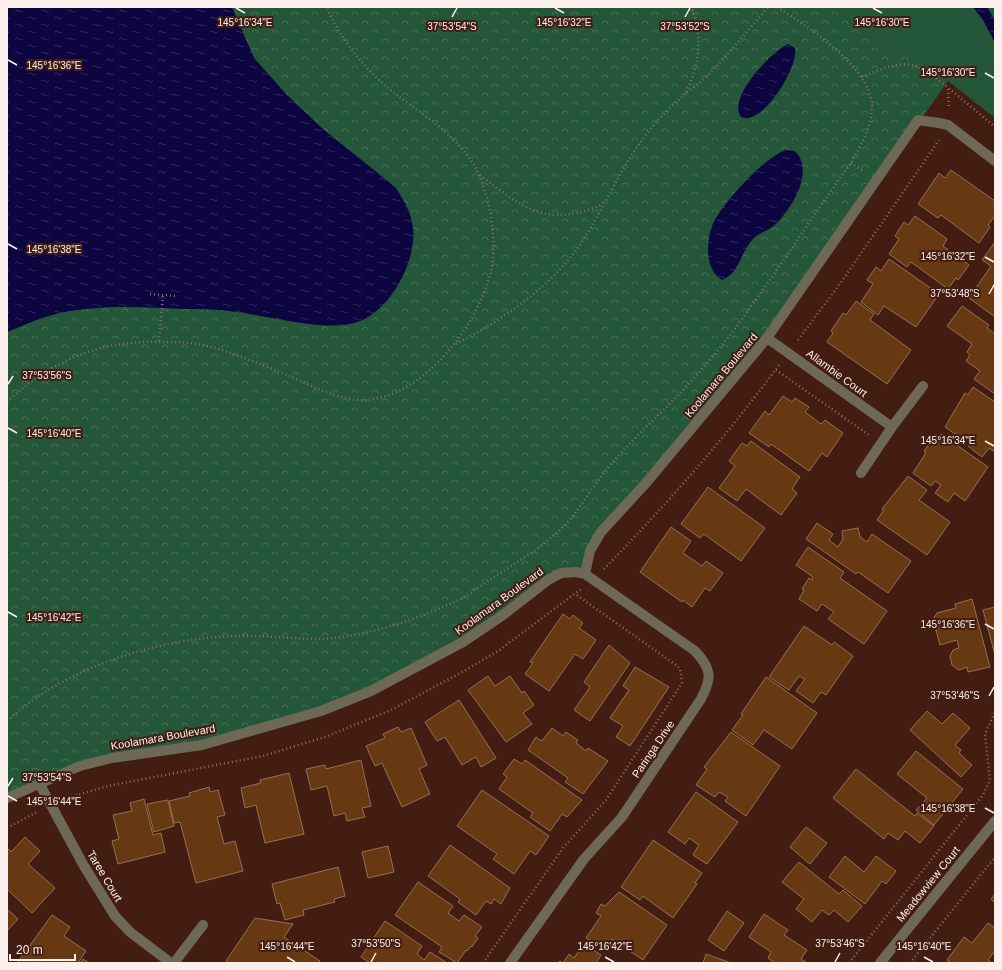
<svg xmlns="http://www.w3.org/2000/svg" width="1002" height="970" font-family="Arial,sans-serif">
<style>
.grass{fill:#24573a}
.park{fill:url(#park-crowns)}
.water{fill:url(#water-ripples)}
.building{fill:#673913;stroke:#966f54}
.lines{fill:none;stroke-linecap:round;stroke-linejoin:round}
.path{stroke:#8b6f67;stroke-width:2.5;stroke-dasharray:1 3;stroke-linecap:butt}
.minor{stroke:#6d6956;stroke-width:10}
.ticks{fill:none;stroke:#fbf0ed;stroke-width:1.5}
.labels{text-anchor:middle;stroke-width:4;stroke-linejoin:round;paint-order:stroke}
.street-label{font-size:11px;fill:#fbf0ed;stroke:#431d12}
.ticks-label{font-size:10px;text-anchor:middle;fill:#fbf0ed;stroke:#431d12;stroke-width:4;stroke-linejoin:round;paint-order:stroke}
</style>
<defs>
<pattern id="park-crowns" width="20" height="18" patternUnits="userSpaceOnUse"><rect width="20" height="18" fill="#24573a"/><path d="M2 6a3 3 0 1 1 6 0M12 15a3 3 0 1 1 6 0" fill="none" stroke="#456f57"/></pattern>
<pattern id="water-ripples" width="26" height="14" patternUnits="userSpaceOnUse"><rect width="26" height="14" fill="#0c0540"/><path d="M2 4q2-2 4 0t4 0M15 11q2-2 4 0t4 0" fill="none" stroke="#302a5c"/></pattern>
</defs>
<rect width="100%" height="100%" fill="#431d12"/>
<path class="grass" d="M831,7h164v111l-66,-52 -47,-19z"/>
<path class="park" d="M7,7h824l51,40 47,19 19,15 -181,257 -166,194 -16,42 -16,-2 -66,43 -132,76 -169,54 -90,13 -105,40z"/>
<path class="water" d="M7,7h225l22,51 33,37 36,34 72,58c9,13 16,25 18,41 4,35 -26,90 -63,96 -32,6 -81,-8 -114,-12 -18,-3 -36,-3 -54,-3 -43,-2 -87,-5 -130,6 -15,4 -30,11 -45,17z
M973,7h14l8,13v23l-12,-23z
M788,44l7,4c4,19 -33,79 -54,69 -14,-19 30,-65 47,-73z
M786,150l9,1c20,20 -3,57 -19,73 -7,6 -17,9 -23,15 -13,13 -12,33 -31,41 -17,-10 -16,-37 -10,-54 7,-19 53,-70 74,-76z"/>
<path class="building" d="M951,170l44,31 -1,4 1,11 -7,9 2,2 -11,16 -38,-28 -3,3 -20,-14 21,-31 6,5z
M915,216l32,23 -4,7 26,19 -11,15 -2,-2 -8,11 -37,-27 -4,5 -18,-13 10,-15 -4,-3 9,-14 4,3z
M995,242v75l-26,-19 22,-32 -9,-6z
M889,259l50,35 -23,33 -32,-21 -6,9 -17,-13 12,-18 -6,-4 9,-13 5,4z
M856,301l18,13 -4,6 41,30 -24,34 -60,-42 6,-9 -2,-2 12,-18 3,2z
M962,306l27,19 -2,3 8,6v60l-21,-15 6,-8 -14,-10 4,-6 -3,-3 5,-8 -25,-18z
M973,387l22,15v50l-6,-4 -7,9 -14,-11 6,-8 -6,-4 -4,6 -19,-13 20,-34 3,2z
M783,396l9,6 3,-4 14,9 -4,5 16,12 4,-4 18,13 -16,24 -5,-4 -13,18 -38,-27 -2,3 -20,-14 16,-22 4,4z
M941,434l47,33 -23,34 -11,-8 -6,9 -13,-9 6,-8 -6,-4 -4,5 -18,-13 9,-14 4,-7 -2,-1 8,-11 3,1z
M751,441l49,36 -8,12 5,4 -16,22 -35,-26 -9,12 -18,-13 16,-22 -6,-5 13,-18 5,3z
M908,476l19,14 -8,10 31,22 -23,33 -50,-35 7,-10 -2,-1z
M708,487l57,41 -24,33 -37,-27 -4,4 -19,-14z
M817,523l16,11 -4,6 9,7 5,-8 -1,-8 16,-3 2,9 7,5 5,-8 39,27 -23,32 -30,-21 -2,2 -50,-35z
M671,527l20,14 -8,12 19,13 4,-5 17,12 -13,18 -5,-3 -13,19 -9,-7 -1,2 -42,-30z
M808,547l36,25 -4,6 47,33 -23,33 -36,-25 6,-7 -12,-8 -5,7 -18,-12 5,-9 -2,-1 7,-11 3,2 1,-3 -17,-12z
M972,599l18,68 -22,5 -1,-5 -8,3 -7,-5 -2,-9 3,-6 6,-2 -2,-8 -17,5 -7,-26 4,-6 19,-5 -1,-4z
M995,607v48l-12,-45z
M563,614l7,5 3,-4 10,8 -4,5 17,12 -13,19 -8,-5 -26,37 -24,-17 8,-11 -3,-1z
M804,626l28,19 2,-3 19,14 -27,39 -5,-3 -8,11 -17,-12 9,-12 -6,-3 -10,14 -20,-13z
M609,645l21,18 -40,58 -16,-11 16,-23 -6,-5z
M635,667l34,20 -39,59 -14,-9 7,-11 -13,-8 19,-28 -6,-4z
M488,676l7,10 15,-10 12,17 2,-2 10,14 -11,8 9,11 -26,18 -38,-52z
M766,677l51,36 -25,36 -28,-19 -11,15 -21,-15 11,-15 -2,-1z
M459,700l37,58 -15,9 -5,-10 -14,8 -17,-28 -8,4 -12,-19z
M927,711l15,13 11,-11 17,15 -15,17 6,5 -2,3 13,12 -11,12 -51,-47z
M398,727l3,5 10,-4 16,37 -8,4 11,25 -28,13 -20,-44 -7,3 -9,-20 19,-8 -2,-4z
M552,728l11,8 3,-4 12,8 -2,3 10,8 2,-3 20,13 -25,33 -18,-12 3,-4 -40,-28 8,-13 6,4z
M731,732l49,34 -34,50 -21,-15 3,-4 -9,-5 -4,5 -19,-12 11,-16 -3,-2z
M916,751l47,38 -29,36 -18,-15 11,-12 -30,-24z
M514,759l8,5 3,-4 57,40 -15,17 -5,-3 -12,17 -20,-14 3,-4 -34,-24 8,-12 -4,-3z
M361,760l10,46 -9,2 3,9 -18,4 -2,-8 -11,3 -7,-30 -16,4 -5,-21 19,-4 1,4z
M856,769l59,47 2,-3 17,13 -14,17 -15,-12 -7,9 -10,-7 -4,6 -51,-41z
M289,773l15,61 -39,9 -9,-38 -11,3 -4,-20 20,-5 -1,-3z
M209,787l1,5 8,-2 7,25 -8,2 7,27 11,-3 8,30 -47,12 -16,-61 -6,1 -5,-22 21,-5 -1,-3z
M482,790l67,46 -13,19 -6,-4 -16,23 -21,-15 4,-5 -40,-28z
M696,792l42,30 -31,42 -14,-9 6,-10 -10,-7 -4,6 -17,-12z
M144,799l9,36 8,-2 4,19 -47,12 -6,-23 7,-2 -6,-24 19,-4 -2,-8z
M168,800l6,26 -20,6 -7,-28z
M806,827l21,16 -17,21 -20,-17z
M25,837l15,14 -12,13 27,24 -23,25 -25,-24v-38l2,-2 2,3z
M653,840l49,33 -7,10 2,1 -24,34 -30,-22 -3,4 -19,-13z
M450,845l60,43 -9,16 -7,-5 -3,5 -5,-3 -10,14 -18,-13 2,-3 -32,-23z
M388,846l6,26 -26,6 -6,-26z
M845,856l19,16 12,-16 20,15 -10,13 -4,-3 -17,23 -36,-27z
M799,862l40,32 4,-4 19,16 -14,16 -14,-12 -5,5 -7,-5 -10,12 -16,-13 8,-10 -22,-17z
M338,867l7,29 -11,3 1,3 -32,8 1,5 -19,5 -5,-17 -3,1 -5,-20z
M418,882l35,24 -5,7 11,8 5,-6 18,12 -7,9 3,2 -6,9 -1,-1 -4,5 -1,-1 -9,13 -18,-11 3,-5 -47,-32z
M619,892l48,33 -24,35 -31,-21 -8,11 -18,-12 15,-22 -5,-3 5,-9 4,2z
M995,894v9l-4,-4z
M7,909l11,10 -11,12z
M727,911l17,12 -20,28 -16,-11z
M764,914l24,16 -4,5 23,15 -6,9 6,4h-32l-7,-5 3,-6 -22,-15z
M52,915l18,12 -6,9 22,15 -8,12h-61z
M255,918l38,6 -9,13 36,24 -2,2h-89l-3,-2z
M385,921l37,25 -5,8 7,6 6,-8 17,11h-77l-9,-6z
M988,923l7,5v23l-7,9 4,3h-41l-4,-3 17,-23 8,6z
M584,944l17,11 -5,8h-38l2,-2 3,2 6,-9 5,4z
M706,954l25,9h-28z
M83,959l6,4h-9z"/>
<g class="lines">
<path class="path" d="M862,77c15,-6 33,-15 50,-12 16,3 67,49 83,62
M948,89l1,20
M686,92c13,-26 18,-58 5,-85
M851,163l12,8
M480,175c42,33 69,54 123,29
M150,294l26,2
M798,340l44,-59 97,-141
M159,341l4,-46
M456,344c48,-25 100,-60 129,-107 21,-33 36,-70 60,-101 11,-15 26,-29 40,-42 7,-6 16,-11 23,-19 21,-21 40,-45 60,-68
M776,370l93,65
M7,402c47,-44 97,-63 161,-60 13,0 27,1 40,4 27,7 51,18 77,28 23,10 55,28 81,26 58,-4 110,-73 124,-125 8,-30 1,-71 -10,-98 -16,-38 -56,-61 -87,-85 -27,-22 -53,-52 -66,-85
M604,569c62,-64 122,-132 175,-204
M7,721c58,-54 154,-84 233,-85 34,-1 67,6 102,1 36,-5 74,-18 108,-33 14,-6 28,-16 41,-25 25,-16 62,-38 81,-62 13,-17 24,-35 38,-52 30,-34 64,-63 93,-97 55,-64 98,-137 148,-205 10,-18 21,-36 21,-57 -2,-40 -64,-79 -95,-99
M64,799l44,-13 155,-30 62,-19 66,-27 73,-39 34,-20 83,-62
M7,828l30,-16
M483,963l80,-115 43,-48 76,-117 -2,-14 -4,-4 -101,-71
M849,963l134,-168 7,-15 -5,-46 10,-22
M910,963l85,-106"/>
<path class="minor" d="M767,338l125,89 31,-41
M861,473l31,-46
M39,783l45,83 31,50 15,16 41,31
M7,798l73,-32 32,-8 90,-13 119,-34 50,-20 92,-49 40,-27 45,-35 13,-7 15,-1 9,2 5,-23 11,-19 45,-49 121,-145 151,-218 21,3 9,2 47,36
M174,963l29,-38
M510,963l74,-104 38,-42 79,-118c11,-21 11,-30 -6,-48l-110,-77
M880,963l115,-142"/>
</g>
<path class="ticks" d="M236,8l9,5M555,8l9,5M873,8l9,5M452,17l5,-9M685,17l5,-9M8,60l9,5M985,73l9,5M8,244l9,5M985,257l9,5M989,294l5,-9M8,384l5,-8M8,428l9,5M985,441l9,5M8,612l9,5M985,624l9,5M989,696l5,-9M8,786l5,-8M8,796l9,5M985,808l9,5M287,957l8,5M605,957l9,5M924,957l9,5M371,962l5,-9M835,962l5,-9"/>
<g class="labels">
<g class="street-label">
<text transform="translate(837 373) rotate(36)" y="4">Allambie Court</text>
<text transform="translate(721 375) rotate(-50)" y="4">Koolamara Boulevard</text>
<text transform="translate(499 601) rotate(-36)" y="4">Koolamara Boulevard</text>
<text transform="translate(163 737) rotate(-10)" y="4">Koolamara Boulevard</text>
<text transform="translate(653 749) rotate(-56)" y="4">Paringa Drive</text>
<text transform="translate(105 876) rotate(59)" y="4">Taree Court</text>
<text transform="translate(928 884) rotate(-51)" y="4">Meadowview Court</text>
</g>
</g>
<g class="ticks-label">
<text x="245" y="26">145°16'34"E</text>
<text x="882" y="26">145°16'30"E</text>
<text x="564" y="26">145°16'32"E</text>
<text x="452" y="30">37°53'54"S</text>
<text x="685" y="30">37°53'52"S</text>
<text x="54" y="69">145°16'36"E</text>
<text x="948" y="76">145°16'30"E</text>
<text x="54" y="253">145°16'38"E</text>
<text x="948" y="260">145°16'32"E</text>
<text x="955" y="297">37°53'48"S</text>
<text x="47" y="379">37°53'56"S</text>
<text x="54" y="437">145°16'40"E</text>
<text x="948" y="444">145°16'34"E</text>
<text x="54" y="621">145°16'42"E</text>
<text x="948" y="628">145°16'36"E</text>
<text x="955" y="699">37°53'46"S</text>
<text x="47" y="781">37°53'54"S</text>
<text x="54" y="805">145°16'44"E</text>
<text x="948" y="812">145°16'38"E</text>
<text x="376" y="947">37°53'50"S</text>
<text x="840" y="947">37°53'46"S</text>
<text x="287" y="950">145°16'44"E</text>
<text x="605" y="950">145°16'42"E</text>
<text x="924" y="950">145°16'40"E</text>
</g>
<rect width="1002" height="970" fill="none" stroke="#fbf0ed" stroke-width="16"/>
<path d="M10 954v6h65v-6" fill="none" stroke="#fbf0ed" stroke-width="2"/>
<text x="16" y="954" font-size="12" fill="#fbf0ed" stroke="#431d12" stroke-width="3" paint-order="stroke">20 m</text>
</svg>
